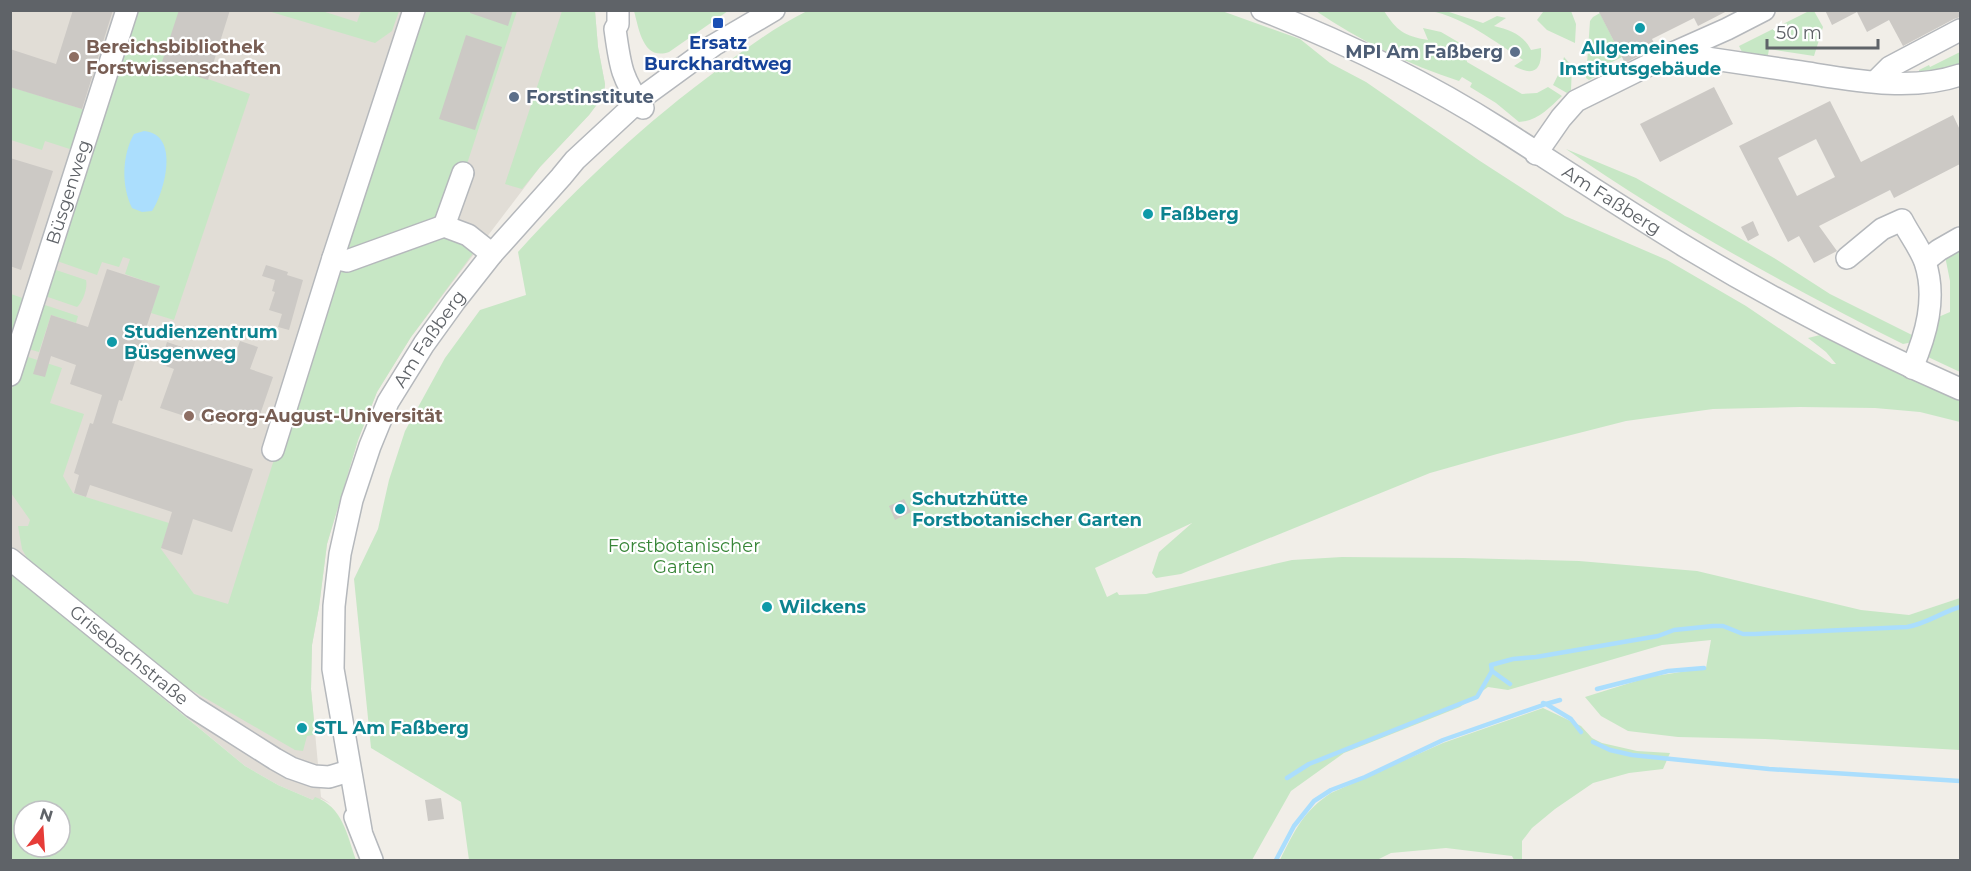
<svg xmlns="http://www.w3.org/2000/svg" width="1971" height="871" font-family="Montserrat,sans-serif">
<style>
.education{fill:#e1ddd6}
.green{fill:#c7e7c5;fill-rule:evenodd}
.water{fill:#abdefd}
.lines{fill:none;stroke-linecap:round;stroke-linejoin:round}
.stream{stroke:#abdefd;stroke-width:4.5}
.building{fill:#ccc9c5;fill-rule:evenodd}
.minor-casing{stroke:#b5b8bc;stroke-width:24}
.minor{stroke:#fff;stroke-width:21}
.transit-dot{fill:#1a4fb4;stroke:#fff;stroke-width:2}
.culture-dot{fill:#0f9aa8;stroke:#fff;stroke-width:2}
.service-dot{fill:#5c6f8a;stroke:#fff;stroke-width:2}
.education-dot{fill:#8d6e63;stroke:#fff;stroke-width:2}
.labels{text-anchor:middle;stroke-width:4.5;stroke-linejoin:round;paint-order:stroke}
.transit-label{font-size:18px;font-weight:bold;fill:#164399;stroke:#fff}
.education-label{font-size:18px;font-weight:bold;fill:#785e54;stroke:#fff;text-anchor:start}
.culture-label{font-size:18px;font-weight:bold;fill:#0d838f;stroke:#fff;text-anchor:start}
.service-label{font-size:18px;font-weight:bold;fill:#4e5e75;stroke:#fff;text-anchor:end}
.street-label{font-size:18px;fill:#5f6368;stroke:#fff}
.park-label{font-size:18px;fill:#388638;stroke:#fff}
</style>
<rect width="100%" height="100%" fill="#f1eee8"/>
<path class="education" d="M10,11h585l3,36 7,37 -1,11 -15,20 -49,52 -129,170 -34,55 -19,48 -31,104 -8,63 -7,38 -1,44 10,108 10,7 -10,-5 -8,1 -35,-15 -33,-19 -234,-194z"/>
<path class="green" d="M136,11h43l29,68 42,15 -76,226 -23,-7 8,-27 -34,-12 5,-15 -7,-2 -4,10 -17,-5 -5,13 -40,-14z
M268,11h54l35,11 4,-11h38l-7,20 -17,12z
M419,11h98l-51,156 -24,51 -92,36 -7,-4z
M562,11h33l3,36 7,37 -1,11 -15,20 -49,52 -18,22 -17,-5z
M634,11v-1l94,1 -59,41c-26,9 -30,-23 -35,-41z
M807,11h415l78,28 30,24 36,19 114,79 85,55 102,44 79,46 86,58h4l-10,-12 -18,-14 12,-3 22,8 118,54v25l-40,-10 -45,-4 -75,-1 -87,2 -87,12 -129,33 -67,19 -249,101 -25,4 -4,-5 7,-21 33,-29 -97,45 12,29 10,-5 2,3 27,-1 146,-34 50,-3 121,1 116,3 118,10 164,39 48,5 51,-17v152l-195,-11 -87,-2 -50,-6 -27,-15 -16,-19 64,-20 57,-9 5,-28 -49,5 -154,45 -20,-3 -28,20 -116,46 -53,38 -39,69h-783l-8,-58 -90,-54 -17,-169 24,-50 11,-49 16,-49 40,-73 35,-48 46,-15 -8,-43c62,-68 127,-129 202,-184 28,-21 55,-41 87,-57z
M1316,11h68c13,20 20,25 44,29l-5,-12 18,4 24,14 2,16 55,32 15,-1 11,-6 14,9c-13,12 -24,25 -43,26l-23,-19 -26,-16 2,-4 -10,-6 -3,4c-50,-16 -100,-41 -143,-70z
M1430,11h16l37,12 14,-7 9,2 -12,8c16,4 30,9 37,24l10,-2c1,22 -6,29 -27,18l9,-6c-28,-18 -59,-43 -93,-49z
M1542,11h29l5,13 -1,19 -28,-13 -10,-10 6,-8z
M1809,11h5l9,16 -9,29 -45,-7 -2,12 -22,-3 -6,-12z
M1600,13l22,44 -12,6 1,6 -22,11 -3,-2 4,-57 3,-4z
M1960,52v16l-41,5v-3l10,-5 1,2z
M1564,57l8,9 -1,24 -4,3 -14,-8 7,-14z
M11,87l78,24 -13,40 -31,-10 -3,9 -31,-10z
M1566,149l70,29 138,80 56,36 86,43 -3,5 -10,2c-116,-58 -230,-121 -337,-195z
M448,233l26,19 -63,85 -34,55 -19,48 -31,104 -8,63 -7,38 -1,44 4,42 -2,4 -6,1 -4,15 -8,-1 -114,-66 -153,-124 -6,-11 -4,-23h10l2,-6 -19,-27 -1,-98 12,-37 3,-2 37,12 -12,35 34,11 -21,62 10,17 96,30 -8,26 33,45 34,10 106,-333z
M1960,248v124l-32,-15 8,-39 14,-6v-31l-5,-25z
M53,269l33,11c2,7 -3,22 -9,27l-32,-11z
M11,294l17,6 -17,53z
M42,304l36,12 -2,7 -25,-8 -12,37 -14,-4z
M10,572l235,194 33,19 35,15 2,-3c28,10 32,38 41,63h-345zM24,811h36v36h-36z
M1543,708l38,18 11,12 10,5 35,8 33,2 -7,16 -34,4 -36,10 -38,26 -23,19 -10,13v19h-8l-2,-4 -66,-8 -55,5 -14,7h-97c14,-28 23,-49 51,-67l112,-50z"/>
<path class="water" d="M144,131c36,3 21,60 8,80l-10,1 -10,-4c-11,-22 -10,-53 2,-74z"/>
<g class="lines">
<path class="stream" d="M1510,684l-18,-13 -1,-6 22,-6 23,-2 122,-21 16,-6 39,-4h10l20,8h12l152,-7c19,-3 35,-15 53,-20
M1597,689l71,-18 36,-3
M1546,704l25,15 10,13
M1546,704l14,-4
M1593,742l17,8 22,5 137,14 191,12
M1287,778l22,-14 168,-67 15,-26
M1276,860l18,-34 20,-25 17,-11 34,-13 78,-37 103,-36 -3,-1"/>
</g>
<path class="building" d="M73,10h40l-31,99 -72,-22v-38l46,15z
M179,10h51l-22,70 -47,-15z
M470,10h43l-5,16 -38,-13z
M1598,10h131l-31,16 -4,-8 -42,21 4,8 -31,16z
M1825,10h135v7l-6,2 -51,27 -14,-26 -22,12 -10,-20 -25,13z
M466,35l36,12 -27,83 -36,-11z
M1714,87l19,37 -73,38 -20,-38z
M1830,101l31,61 92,-47 7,15v34l-66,34 -4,-8 -71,36 18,25 -23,12 -15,-27 -11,6 -49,-96zM1816,139l19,38 -38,19 -19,-38z
M10,158l43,13 -32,99 -11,-4z
M1753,221l6,14 -11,6 -7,-14z
M266,265l22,7 -1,3 16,5 -14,50 -11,-3 4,-13 -13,-4 6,-18 -3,-1 3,-11 -13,-4z
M107,269l53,17 -38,115 -3,-1 -7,23 141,46 -21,63 -39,-13 -11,36 -21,-7 11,-36 -82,-27 -4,12 -12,-4 5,-18 -5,-2 16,-50 3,1 9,-29 -32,-11 6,-19 -25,-9 -6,21 -12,-3 18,-59 37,12z
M240,341l18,6 -8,22 23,8 -18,52 -40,-14 -3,10 -52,-17 14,-39 -14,-5 7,-22 65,22z
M904,499l7,13 -16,8 -6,-14z
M441,798l3,21 -16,2 -3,-21z"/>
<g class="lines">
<g class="minor-casing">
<g id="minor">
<path d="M618,10v14l-3,5c5,36 6,49 28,79"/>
<path id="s1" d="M1262,10c82,32 166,73 240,120 61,39 122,79 184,117 88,53 180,101 274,142"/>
<path d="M1673,53c42,6 85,13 128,19 51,8 109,20 159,3"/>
<path d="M1876,81l14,-14 70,-37"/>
<path d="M1536,154l25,-36 15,-17 97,-48 54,-24 37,-19"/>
<path d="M444,226l19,-53"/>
<path d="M333,258l14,3 97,-35 24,9 24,19"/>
<path d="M1847,258l35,-29 20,-9c7,14 18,28 23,42 12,36 1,73 -13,106"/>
<path d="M1925,261l14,-11 21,-12"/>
<path id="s2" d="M10,375l117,-365"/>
<path d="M273,450l60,-192 81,-248"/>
<path id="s3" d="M10,559l183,148 82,52 16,9 23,8 15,1 20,-6"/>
<path d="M355,817l17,43"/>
<path id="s4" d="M361,830l-28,-161 1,-63 6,-52 12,-54 18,-54 18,-44 36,-58 31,-43 37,-47 69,-77 14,-17 69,-64 70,-51 60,-35"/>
</g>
</g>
<use href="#minor" class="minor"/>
</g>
<rect class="transit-dot" x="712" y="17" width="12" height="12" rx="3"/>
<g class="culture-dot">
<circle cx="1640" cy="28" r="6"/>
<circle cx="1148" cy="214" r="6"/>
<circle cx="112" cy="342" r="6"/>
<circle cx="900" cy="509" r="6"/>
<circle cx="767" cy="607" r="6"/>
<circle cx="302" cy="728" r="6"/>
</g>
<g class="service-dot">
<circle cx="1515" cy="52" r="6"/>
<circle cx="514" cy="97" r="6"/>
</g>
<g class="education-dot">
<circle cx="74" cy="57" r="6"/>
<circle cx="189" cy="416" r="6"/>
</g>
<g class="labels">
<g class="transit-label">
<text x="718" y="49">Ersatz<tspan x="718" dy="21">Burckhardtweg</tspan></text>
</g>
<g class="education-label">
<text x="86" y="53">Bereichsbibliothek<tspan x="86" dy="21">Forstwissenschaften</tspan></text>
<text x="201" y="422">Georg-August-Universität</text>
</g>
<g class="culture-label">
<text x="1640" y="54" text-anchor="middle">Allgemeines<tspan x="1640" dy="21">Institutsgebäude</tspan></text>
<text x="1160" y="220">Faßberg</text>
<text x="124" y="338">Studienzentrum<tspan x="124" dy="21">Büsgenweg</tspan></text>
<text x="912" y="505">Schutzhütte<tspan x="912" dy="21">Forstbotanischer Garten</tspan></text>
<text x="779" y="613">Wilckens</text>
<text x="314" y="734">STL Am Faßberg</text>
</g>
<g class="service-label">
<text x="1503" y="58">MPI Am Faßberg</text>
<text x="526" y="103" text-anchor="start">Forstinstitute</text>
</g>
<g class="street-label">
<text dy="6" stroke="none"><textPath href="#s2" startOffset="192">Büsgenweg</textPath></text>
<text dy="6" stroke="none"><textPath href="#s1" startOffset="399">Am Faßberg</textPath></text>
<text dy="6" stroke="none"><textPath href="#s4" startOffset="514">Am Faßberg</textPath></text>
<text dy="6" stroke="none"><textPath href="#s3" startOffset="153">Grisebachstraße</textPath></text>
</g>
<g class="park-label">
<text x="684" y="552">Forstbotanischer<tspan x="684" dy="21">Garten</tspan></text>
</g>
</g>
<rect width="1971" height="871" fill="none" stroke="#5f6368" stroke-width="24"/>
<g transform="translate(42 829) rotate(17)"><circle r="28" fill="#ffffff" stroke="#bfc1c3" stroke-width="1.5"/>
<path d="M0-4.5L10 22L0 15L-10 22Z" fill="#e63c38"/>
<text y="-9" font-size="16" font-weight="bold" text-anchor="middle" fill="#5f6368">N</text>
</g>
<path d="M1767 39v9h111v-9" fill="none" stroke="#5f6368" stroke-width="3"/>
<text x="1776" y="39" font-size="18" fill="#5f6368" stroke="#ffffff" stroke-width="4.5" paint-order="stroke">50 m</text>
</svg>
